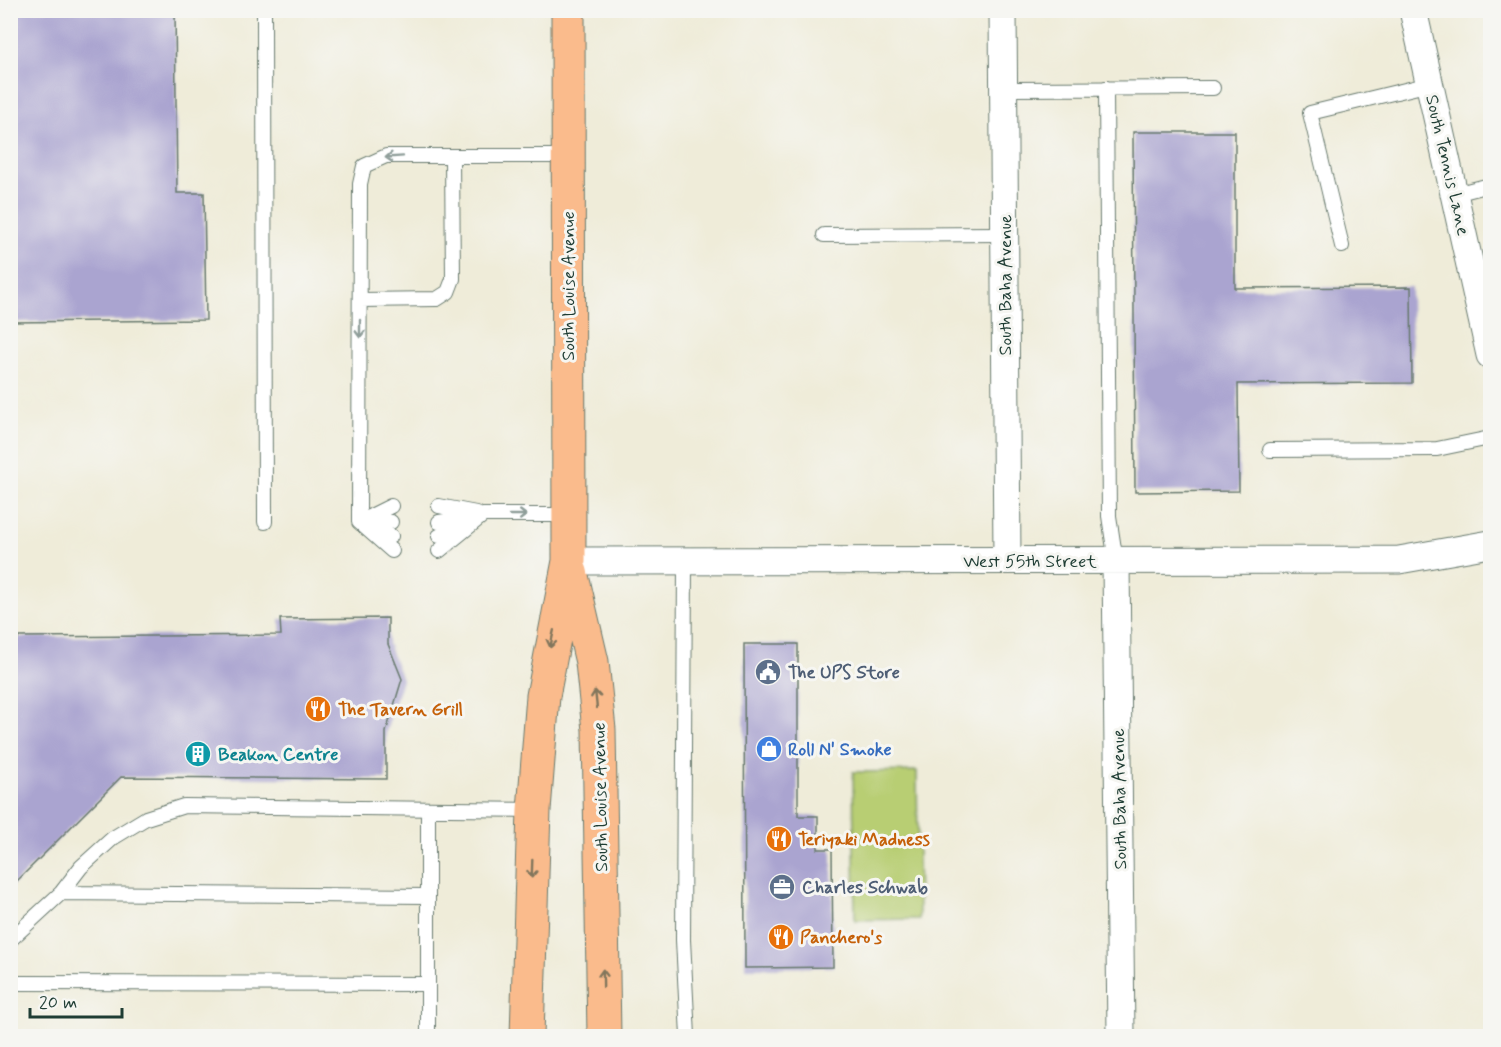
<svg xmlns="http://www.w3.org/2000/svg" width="1501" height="1047" font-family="Mynerve,sans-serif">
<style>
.green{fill:#b8ce73;stroke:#6c8654;stroke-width:1.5}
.building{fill:#aaa4d0}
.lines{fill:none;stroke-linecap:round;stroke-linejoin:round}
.lane-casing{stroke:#687a6e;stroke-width:16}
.street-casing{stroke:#687a6e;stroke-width:29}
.primary-casing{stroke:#687a6e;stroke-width:35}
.lane{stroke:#fff;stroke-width:14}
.street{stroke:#fff;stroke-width:27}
.primary{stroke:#fabb8c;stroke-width:33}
.oneway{stroke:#8f9e9a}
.oneway2{stroke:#82765c}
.labels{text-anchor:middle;stroke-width:6;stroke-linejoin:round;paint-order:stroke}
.street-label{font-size:18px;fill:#1f3d34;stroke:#f6f6f2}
.service-label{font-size:18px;font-weight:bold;fill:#4e5e75;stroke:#f6f6f2;text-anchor:start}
.food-label{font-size:18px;font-weight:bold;fill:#c56008;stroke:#f6f6f2;text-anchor:start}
.shop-label{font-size:18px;font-weight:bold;fill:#366cbe;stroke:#f6f6f2;text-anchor:start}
.culture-label{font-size:18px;font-weight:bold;fill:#0d838f;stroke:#f6f6f2;text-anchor:start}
</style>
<rect width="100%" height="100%" fill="#f6f6f2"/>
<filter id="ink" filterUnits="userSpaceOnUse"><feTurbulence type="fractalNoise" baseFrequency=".0167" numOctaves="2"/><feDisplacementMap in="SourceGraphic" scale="12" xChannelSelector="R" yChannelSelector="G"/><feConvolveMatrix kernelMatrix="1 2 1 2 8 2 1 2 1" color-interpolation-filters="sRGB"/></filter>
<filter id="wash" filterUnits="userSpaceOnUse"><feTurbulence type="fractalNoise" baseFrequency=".008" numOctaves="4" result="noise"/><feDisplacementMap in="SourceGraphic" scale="24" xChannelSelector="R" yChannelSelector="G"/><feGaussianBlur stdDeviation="1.35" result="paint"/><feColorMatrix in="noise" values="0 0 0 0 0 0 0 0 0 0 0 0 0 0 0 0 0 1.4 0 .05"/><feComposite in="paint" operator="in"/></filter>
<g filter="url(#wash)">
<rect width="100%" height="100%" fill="#efecd9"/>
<path class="green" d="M917,771l2,148 -64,1 -2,-148z"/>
<g id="blocks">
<path class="building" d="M10,10h165l2,183h27l2,127 -196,2z
M1133,132h102v156l176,-1 1,96 -174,1 1,107 -104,1z
M388,618v26l14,35 -16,53v47l-265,-2 -111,111v-242l9,-9 262,-2 -1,-16z
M744,644h54v172h20v33h14l1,118 -88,1z"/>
</g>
</g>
<g filter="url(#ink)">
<use href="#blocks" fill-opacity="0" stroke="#687a6e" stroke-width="1.5"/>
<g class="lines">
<g class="lane-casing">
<path id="lane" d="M264,10l1,512
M1106,88l3,428 7,46
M1003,89l210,-1
M1455,194l35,-9
M824,235l180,-1
M1342,246l-32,-133 120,-29
M360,300l77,-1 11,-7 5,-13 -1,-123
M1270,450l167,-1 53,-11
M439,506l37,7
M361,521l30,-15
M359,522l33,29
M391,522h-32l1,-338 4,-18 22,-10h182
M439,522l45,-7h85
M369,527l22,9
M439,536l25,-12
M439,551l43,-35
M685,561l-2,379 5,96
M61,893l366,3
M10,940l51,-47 20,-26 32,-29 33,-20 38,-12 350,4
M10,983l417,1
M428,1036v-227"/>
</g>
<g class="street-casing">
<path id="street" d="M1003,10l4,550
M1413,10l77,345
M569,561l830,-1 91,-16
M1116,562l5,474"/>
</g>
<g class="primary-casing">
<path id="primary" d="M571,572l21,90 7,68 5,306
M527,1036l7,-226 9,-114 26,-135 -1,-551"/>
</g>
<use href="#lane" class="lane"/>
<use href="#street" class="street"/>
<use href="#primary" class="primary"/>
</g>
<defs><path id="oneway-shaft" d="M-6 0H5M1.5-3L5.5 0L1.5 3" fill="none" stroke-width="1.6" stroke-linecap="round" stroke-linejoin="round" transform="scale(1.5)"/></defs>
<g class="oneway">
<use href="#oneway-shaft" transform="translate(394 157) rotate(176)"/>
<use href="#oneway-shaft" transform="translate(360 329) rotate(90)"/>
<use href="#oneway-shaft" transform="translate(518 515)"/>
</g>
<g class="oneway2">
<use href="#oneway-shaft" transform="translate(552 639) rotate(102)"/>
<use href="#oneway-shaft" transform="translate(596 699) rotate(-96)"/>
<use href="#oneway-shaft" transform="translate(532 869) rotate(92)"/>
<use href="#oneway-shaft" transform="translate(603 978) rotate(-91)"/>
</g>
</g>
<defs>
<g id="civic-disc" transform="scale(1.35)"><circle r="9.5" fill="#5c6f8a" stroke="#f6f6f2"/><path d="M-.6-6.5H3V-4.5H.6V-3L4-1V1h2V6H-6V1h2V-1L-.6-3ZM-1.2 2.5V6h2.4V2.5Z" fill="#fff"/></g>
<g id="restaurant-disc" transform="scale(1.35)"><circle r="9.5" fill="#e8710a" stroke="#f6f6f2"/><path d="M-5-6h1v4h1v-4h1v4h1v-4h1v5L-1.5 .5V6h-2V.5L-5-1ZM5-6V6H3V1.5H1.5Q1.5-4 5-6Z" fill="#fff"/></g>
<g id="shop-disc" transform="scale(1.35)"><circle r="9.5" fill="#3f7fe0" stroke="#f6f6f2"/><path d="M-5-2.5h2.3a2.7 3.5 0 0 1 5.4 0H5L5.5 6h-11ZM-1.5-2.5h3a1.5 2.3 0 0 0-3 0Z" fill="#fff"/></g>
<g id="building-disc" transform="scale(1.35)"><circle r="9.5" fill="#0f9aa8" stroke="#f6f6f2"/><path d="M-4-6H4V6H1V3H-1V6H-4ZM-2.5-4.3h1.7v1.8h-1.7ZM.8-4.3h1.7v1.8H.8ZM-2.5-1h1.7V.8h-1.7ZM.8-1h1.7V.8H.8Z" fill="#fff"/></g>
<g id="office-disc" transform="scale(1.35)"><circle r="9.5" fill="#5c6f8a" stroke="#f6f6f2"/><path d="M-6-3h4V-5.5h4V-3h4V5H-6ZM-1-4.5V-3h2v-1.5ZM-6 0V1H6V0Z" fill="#fff"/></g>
</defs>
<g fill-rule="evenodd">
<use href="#civic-disc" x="768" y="672"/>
<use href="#restaurant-disc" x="318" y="709"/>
<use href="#shop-disc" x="769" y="749"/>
<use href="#building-disc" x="198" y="754"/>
<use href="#restaurant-disc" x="779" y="839"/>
<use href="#office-disc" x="782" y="887"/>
<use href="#restaurant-disc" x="781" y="937"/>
</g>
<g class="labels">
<g class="street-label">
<text transform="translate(1448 165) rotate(77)" y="6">South Tennis Lane</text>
<text transform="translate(1005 285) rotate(-90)" y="6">South Baha Avenue</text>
<text transform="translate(568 286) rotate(-90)" y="6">South Louise Avenue</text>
<text x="1030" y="567">West 55th Street</text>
<text transform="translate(600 797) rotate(-91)" y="6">South Louise Avenue</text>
<text transform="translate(1119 799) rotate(-91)" y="6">South Baha Avenue</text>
</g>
<g class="service-label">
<text x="788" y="678">The UPS Store</text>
<text x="802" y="893">Charles Schwab</text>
</g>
<g class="food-label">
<text x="338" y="715">The Tavern Grill</text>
<text x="798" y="845">Teriyaki Madness</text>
<text x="800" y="943">Panchero's</text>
</g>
<g class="shop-label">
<text x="788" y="755">Roll N' Smoke</text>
</g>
<g class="culture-label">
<text x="218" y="760">Beakon Centre</text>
</g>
</g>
<rect width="1501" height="1047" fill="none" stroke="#f6f6f2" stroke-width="36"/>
<path d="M30 1008v9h92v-9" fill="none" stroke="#1f3d34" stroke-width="3"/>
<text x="39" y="1008" font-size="18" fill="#1f3d34" stroke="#f6f6f2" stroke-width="4.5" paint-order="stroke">20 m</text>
</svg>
